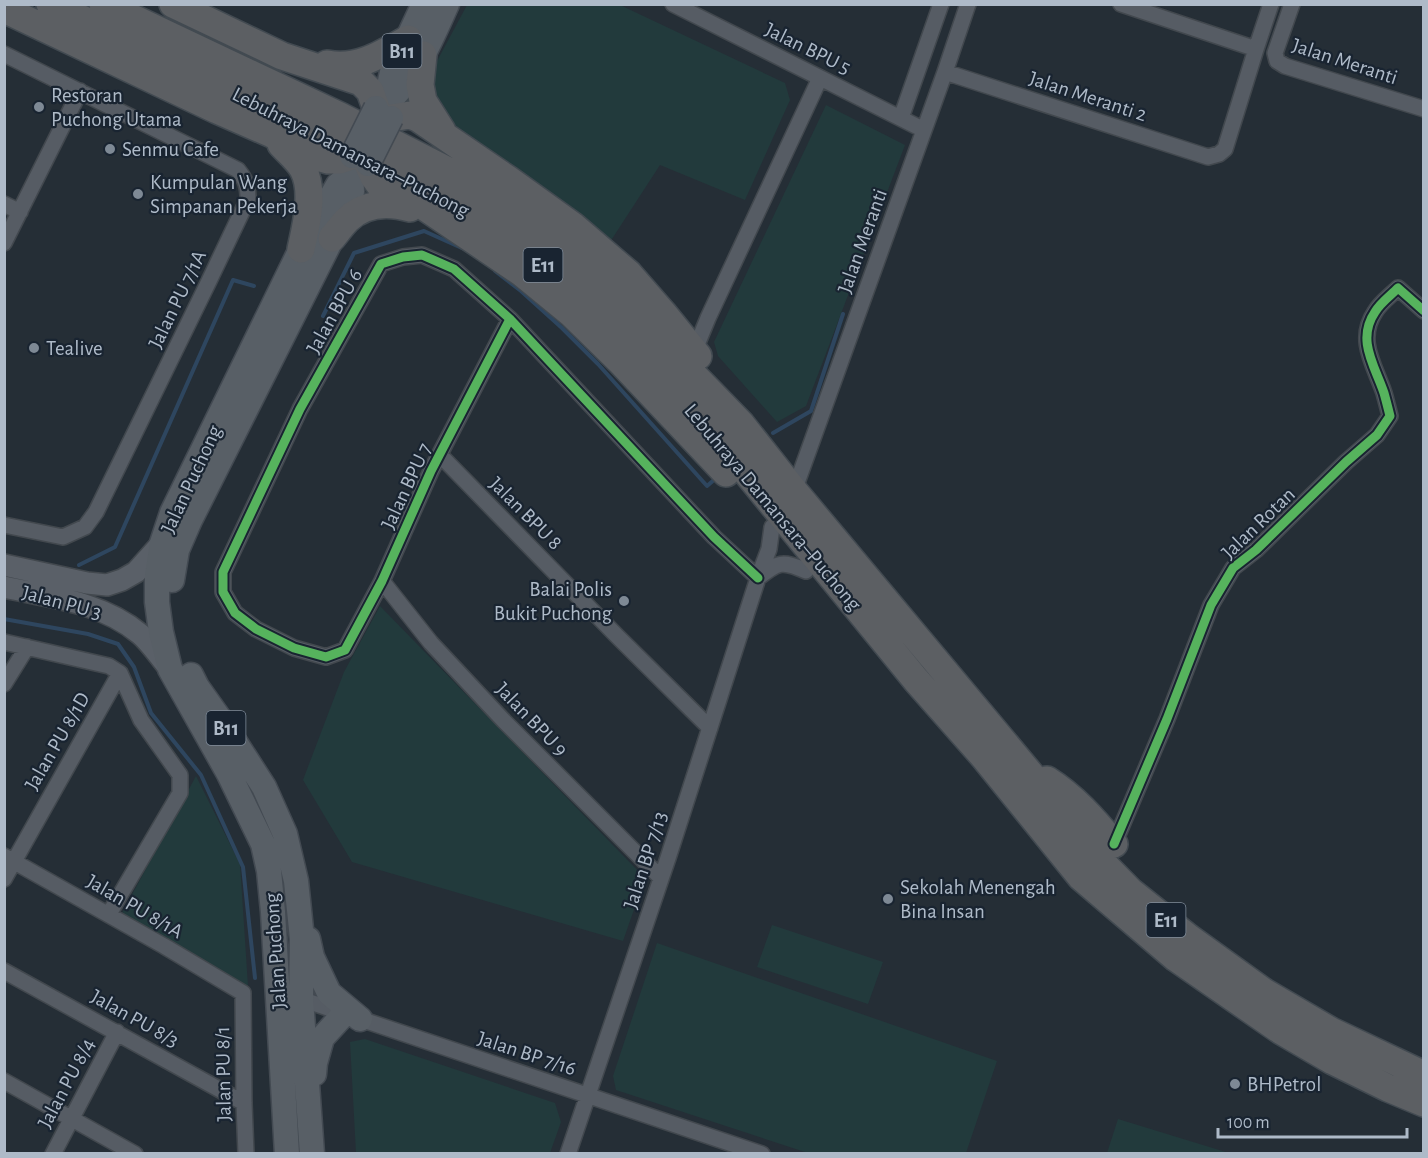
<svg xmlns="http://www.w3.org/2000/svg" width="1428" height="1158" font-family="'Alegreya Sans',sans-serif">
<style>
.green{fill:#223a3c}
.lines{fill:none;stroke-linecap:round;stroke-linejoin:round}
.stream{stroke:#2e465f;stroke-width:4}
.street-casing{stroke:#42484e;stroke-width:18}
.secondary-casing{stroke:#42484e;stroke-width:24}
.primary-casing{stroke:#434a52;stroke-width:27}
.highway-casing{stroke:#424a51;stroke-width:30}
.street{stroke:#565c64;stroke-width:15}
.secondary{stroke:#5a6068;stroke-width:21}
.primary{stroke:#585f66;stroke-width:24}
.highway{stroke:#5c5f63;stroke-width:27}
.primary-bridge-casing{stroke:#434a52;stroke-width:27;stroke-linecap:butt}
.primary-bridge{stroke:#585f66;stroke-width:24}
.cycleway-casing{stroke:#192431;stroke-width:13}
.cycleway{stroke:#56b35d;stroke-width:9}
.poi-dot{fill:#7e8995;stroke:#192431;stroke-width:2}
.labels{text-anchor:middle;stroke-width:4.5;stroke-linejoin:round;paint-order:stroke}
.shield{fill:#192431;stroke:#818d9b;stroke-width:1.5}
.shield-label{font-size:20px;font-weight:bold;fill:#aebac8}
.street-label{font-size:21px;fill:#aebac8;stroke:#192431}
.poi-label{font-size:21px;fill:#aebac8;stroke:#192431;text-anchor:start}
</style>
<rect width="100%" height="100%" fill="#252e36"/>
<path class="green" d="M467,5h153l165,78 5,17 -45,100 -85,-35 -50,77 -76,-62 -76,-46 -19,-20 -10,-38z
M826,105l79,40 -99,261 -29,16 -59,-66 -4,-14z
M380,606l265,272 -22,63 -271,-79 -49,-82 41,-108z
M196,776l44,88 8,122 -127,-71z
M772,925l111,37 -15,42 -111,-37z
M657,943l340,118 -31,92h-158l-192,-63 -3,-14z
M365,1039l190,64 6,19 -11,31h-194l-6,-111z
M1118,1119l111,34h-122z"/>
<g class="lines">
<path class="stream" d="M495,271l26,20 41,37 36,36 109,122 8,-7
M323,316l31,-63 70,-22 40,18
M773,433l38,-22 32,-97
M79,565l36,-18 118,-267 21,6
M4,619l84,15 30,10 16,23 17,46 50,62 42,92 12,111"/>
<g class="street-casing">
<path id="street" d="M673,4l251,126
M1121,4l135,45
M1292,4l-17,49 2,8 8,5 139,43
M4,54l234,116c8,10 10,17 10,29l-39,82 -113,231 -11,15 -22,10 -59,-12
M945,72l263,85 11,-3 6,-5 31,-100 15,-45
M901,118l40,-114
M4,204l16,8
M4,243l76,-152
M510,319l-79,152 -49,110 -37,69 -19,7 -32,-9 -38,-19 -21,-16 -12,-21v-20l77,-163 81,-145 22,-7 19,-2 32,14 56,50 204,218 44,41
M694,352l14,-34 112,-240
M440,455l177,181 93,92
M794,491l151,-419 23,-68
M758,578c20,-16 24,-18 48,-7
M382,581l49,62 73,78 157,157
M4,642l105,24 11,7 21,47 39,55v18l-71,121
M4,684l23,-37
M1114,844l53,-125 44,-114 22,-37 23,-18 90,-88 31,-27 13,-19c-2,-8 -4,-16 -6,-23 -9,-27 -28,-53 -9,-81 5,-9 15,-16 23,-24l26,23
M4,856l160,90 79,47 1,110 2,51
M4,879l116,-206
M4,971l240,132
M295,999h6l461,155
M4,1081l131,73
M53,1154l64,-122
M568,1154l100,-296 90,-280 11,-29 3,-22"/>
</g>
<g class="secondary-casing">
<path id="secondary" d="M4,565l83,18 20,2 15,-5 14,-8 26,-29
M4,587c47,10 98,15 136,47 11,9 20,24 30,35"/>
</g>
<g class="primary-casing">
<path id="primary" d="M389,103v-17l3,-14 32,-68
M376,108c4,-2 9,-4 12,-7 27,-21 45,-66 59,-97
M172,580l5,-30 13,-30 142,-282 20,-46 -1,-28
M191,675l6,12 27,38 40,62 21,47 11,47 6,58 -1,60 11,155
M308,939l4,18 17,36 31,26
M314,1074l1,-11 7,-25 22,-24
M287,1154l-14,-242 -4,-41 -6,-27 -34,-70 -59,-105 -9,-37 -4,-30v-26l5,-33 10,-30 129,-264 37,-64 14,-11 16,-10"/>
</g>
<g class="highway-casing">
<path id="highway" d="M50,4l283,133 112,58 77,52 86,74 99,103 209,256 68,77 97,120 95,81 104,72 53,31 55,27 36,15
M103,4l239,113 128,65 82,56 78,72 111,114 53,67 237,284 51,67 48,49 59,47 75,54 67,39 93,44
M173,4l109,52 79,26 9,9 6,17
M4,9l213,101 55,24 42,22 14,4h12l12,-4
M423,55l-3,30 3,16 19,30
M327,64c31,6 55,-10 81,-25
M391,118l19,-3 8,3 91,62 64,46 56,48 34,39 35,43
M281,144c7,8 17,16 22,25 12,22 3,57 -2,80
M368,164l6,13 8,11 37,15 103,70 50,41 48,47 106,112
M332,238c5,-6 10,-13 15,-18 17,-17 41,-18 63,-12
M1047,780c27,17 47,40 67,64"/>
</g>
<use href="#street" class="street"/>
<use href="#secondary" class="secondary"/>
<use href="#primary" class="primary"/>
<use href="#highway" class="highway"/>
<g class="primary-bridge-casing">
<path id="primary-bridge" d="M352,156l24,-48
M368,164l23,-46"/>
</g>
<use href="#primary-bridge" class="primary-bridge"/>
<g class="cycleway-casing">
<path id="cycleway" d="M510,319l-79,152 -49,110 -37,69 -19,7 -32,-9 -38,-19 -21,-16 -12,-21v-20l77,-163 81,-145 22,-7 19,-2 32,14 56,50 204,218 44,41
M1114,844l53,-125 44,-114 22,-37 23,-18 90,-88 31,-27 13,-19c-2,-8 -4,-16 -6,-23 -9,-27 -28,-53 -9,-81 5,-9 15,-16 23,-24l26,23"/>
</g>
<use href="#cycleway" class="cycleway"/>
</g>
<g class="poi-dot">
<circle cx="39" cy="107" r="6"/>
<circle cx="110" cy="149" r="6"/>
<circle cx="138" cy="194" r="6"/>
<circle cx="34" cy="348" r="6"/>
<circle cx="624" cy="601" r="6"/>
<circle cx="888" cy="899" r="6"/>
<circle cx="1235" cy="1084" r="6"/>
</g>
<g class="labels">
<g class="shield">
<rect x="382.5" y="34" width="39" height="34" rx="4.5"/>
<rect x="523.5" y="248" width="39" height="34" rx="4.5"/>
<rect x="206.5" y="711" width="39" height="34" rx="4.5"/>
<rect x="1146.5" y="903" width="39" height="34" rx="4.5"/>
</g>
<g class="shield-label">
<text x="402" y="58">B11</text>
<text x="543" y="272">E11</text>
<text x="226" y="735">B11</text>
<text x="1166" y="927">E11</text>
</g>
<g class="street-label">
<text transform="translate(808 48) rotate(26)" y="7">Jalan BPU 5</text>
<text transform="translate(1345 61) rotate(18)" y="7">Jalan Meranti</text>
<text transform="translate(1088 96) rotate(18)" y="7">Jalan Meranti 2</text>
<text transform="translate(351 152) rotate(27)" y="7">Lebuhraya Damansara–Puchong</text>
<text transform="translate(862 241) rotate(-70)" y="7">Jalan Meranti</text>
<text transform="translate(177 299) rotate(-64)" y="7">Jalan PU 7/1A</text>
<text transform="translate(334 311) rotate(-61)" y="7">Jalan BPU 6</text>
<text transform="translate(191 479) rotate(-65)" y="7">Jalan Puchong</text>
<text transform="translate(406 486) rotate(-65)" y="7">Jalan BPU 7</text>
<text transform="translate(773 507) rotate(50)" y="7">Lebuhraya Damansara–Puchong</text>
<text transform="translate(526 513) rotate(45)" y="7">Jalan BPU 8</text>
<text transform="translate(1258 523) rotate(-44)" y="7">Jalan Rotan</text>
<text transform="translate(62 602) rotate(15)" y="7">Jalan PU 3</text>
<text transform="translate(532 719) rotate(46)" y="7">Jalan BPU 9</text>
<text transform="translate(57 741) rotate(-60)" y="7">Jalan PU 8/1D</text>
<text transform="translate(645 860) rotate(-72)" y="7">Jalan BP 7/13</text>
<text transform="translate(135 906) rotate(30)" y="7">Jalan PU 8/1A</text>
<text transform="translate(275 951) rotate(-94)" y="7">Jalan Puchong</text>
<text transform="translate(135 1018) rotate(29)" y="7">Jalan PU 8/3</text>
<text transform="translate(527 1053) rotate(18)" y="7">Jalan BP 7/16</text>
<text transform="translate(223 1074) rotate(-91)" y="7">Jalan PU 8/1</text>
<text transform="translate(66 1083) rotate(-62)" y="7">Jalan PU 8/4</text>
</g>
<g class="poi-label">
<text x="51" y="102">Restoran<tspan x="51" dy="24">Puchong Utama</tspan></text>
<text x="122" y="156">Senmu Cafe</text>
<text x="150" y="189">Kumpulan Wang<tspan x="150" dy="24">Simpanan Pekerja</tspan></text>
<text x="46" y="355">Tealive</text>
<text x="612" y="596" text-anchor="end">Balai Polis<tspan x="612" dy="24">Bukit Puchong</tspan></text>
<text x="900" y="894">Sekolah Menengah<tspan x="900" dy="24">Bina Insan</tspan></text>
<text x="1247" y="1091">BHPetrol</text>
</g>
</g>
<rect width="1428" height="1158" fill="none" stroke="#aebac8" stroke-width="12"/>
<path d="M1218 1128v9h189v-9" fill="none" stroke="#aebac8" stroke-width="3"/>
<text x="1227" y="1128" font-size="18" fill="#aebac8" stroke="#192431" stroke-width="4.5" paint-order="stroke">100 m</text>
</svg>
